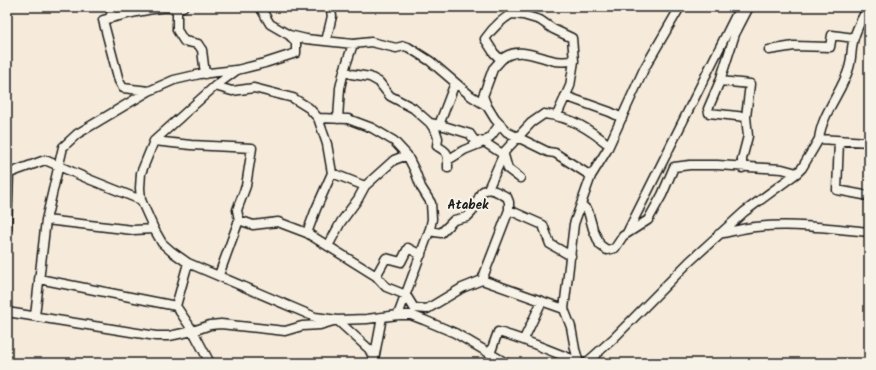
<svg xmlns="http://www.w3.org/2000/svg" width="876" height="370" font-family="Kalam,sans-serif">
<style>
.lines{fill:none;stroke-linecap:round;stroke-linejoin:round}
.street-casing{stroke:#1c1c1c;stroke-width:11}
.street{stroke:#f7f3e8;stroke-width:8}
.labels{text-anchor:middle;stroke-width:4;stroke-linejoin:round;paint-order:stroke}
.quarter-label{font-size:13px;font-weight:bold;fill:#1c1c1c;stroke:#f7f3e8}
</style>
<rect width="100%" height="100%" fill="#f6ebda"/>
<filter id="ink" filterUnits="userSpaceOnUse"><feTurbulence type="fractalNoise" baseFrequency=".025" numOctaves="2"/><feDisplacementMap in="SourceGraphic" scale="8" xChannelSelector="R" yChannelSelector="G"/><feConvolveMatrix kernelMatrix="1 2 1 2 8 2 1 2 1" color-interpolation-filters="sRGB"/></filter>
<g filter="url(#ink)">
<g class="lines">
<g class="street-casing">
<path id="street" d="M260,7l10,17 19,11 7,7v11l-31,10 -28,7 -22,16 -61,55 -13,32 -1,15 1,12 13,29 8,14 9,8 17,12 127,54 22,3 30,-1 31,-4h13l13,5 31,13 51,30
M177,9v21l7,11 14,3 4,6 3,24
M512,14l11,1 17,5 13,9 19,9 2,23 -4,25 -13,29
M110,18l3,-11
M289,35l17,4 47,5 18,-2 25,6 8,-2 4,1 22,14 41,35 16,10 8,13 12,13 41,20 7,1 36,23
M326,41l6,-25 -2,-9
M353,44l-9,27 7,3 19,3 9,5 11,14 23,12 17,15 6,9 2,6 -1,8c6,4 11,5 11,14
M769,50l25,-4 36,1 2,-12 22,3
M501,60c16,-15 36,-3 54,1 6,1 13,0 19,0
M720,81l30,3 -4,33
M215,86l17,5 22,-3 39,10 16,10 9,10 9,26 5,29 -16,36 -9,24
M149,91l-26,-3 -4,-7 -16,-61c19,-5 39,-10 59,-12 7,0 14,1 21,-1
M565,96l45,16 12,6
M487,106l-4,-10 10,-27 8,-9 -7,-7 -9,-14c11,-16 25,-27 43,-32
M318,118l30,1 24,9 22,13 13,14 8,16 6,16 10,16 1,16 -2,10 -32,86
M338,119l2,-31 4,-17
M430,123l14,3 26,8 4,6 10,2 20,13 4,14 12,9
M439,125l16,-42
M819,139l50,3
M154,141l37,4 61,3 -6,38 -9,24 2,10 -20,55
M839,141l-2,49 32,6
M448,168v-8l16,-10 20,-8 7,-6 9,-12
M742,168v-9l6,-23 -2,-19 -37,-4 -1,-4 12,-28 15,-47 14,-27
M332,173l33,13
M7,174l38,-14 46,20 50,20
M488,189l17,-38 26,-28 13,-9c27,3 45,15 65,31
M581,204l7,7 5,18 7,16 7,5 8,-2 8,-12 25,-16 14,-25 12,-28 16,-2h27l65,4 15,4 5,-5 17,-29c3,-26 23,-47 30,-71 3,-10 2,-21 5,-30 3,-11 9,-21 14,-31
M46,220l87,10 21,-1
M239,220l14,5 25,-3 29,11 69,43 10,11 20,8 8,13 13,1 35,-21 20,-8 82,29 7,18 4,22 4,14
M7,229l2,-56
M429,231l12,2 13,-13 13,-3 5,-5 9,-19c7,-8 18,0 26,4l2,5v8
M627,233l113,-226
M719,234c12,-2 24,-6 36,-7 38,-4 76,1 114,5
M328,246l13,-24 17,-23 7,-13 29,-26 13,-5
M376,276l10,-18 15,4 7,-14 13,7
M39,279l137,27 17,25 17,32
M482,280l27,-70 34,15 7,19 21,12
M176,306l12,-43
M564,309l10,-85 17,-48 16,-26 37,-81 36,-62
M7,312l149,24h13l24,-5 17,-6 11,-1 64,7 17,-5 18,-1 17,-5 32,29 3,6 2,8
M35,316l11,-96 17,-73 14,-13 72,-43 25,-11 26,-6 36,-4
M524,339l18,-38
M490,354l8,-22c28,7 53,20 80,29
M374,360l8,-43
M586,363l28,-25 75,-76 55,-50 53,-39"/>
</g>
<use href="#street" class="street"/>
</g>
</g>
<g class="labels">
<g class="quarter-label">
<text x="468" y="209">Atabek</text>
</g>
</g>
<rect width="876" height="370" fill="none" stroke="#f7f3e8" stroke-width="24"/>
<rect x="12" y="12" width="852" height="346" fill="none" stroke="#1c1c1c" stroke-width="1.5" filter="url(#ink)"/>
</svg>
